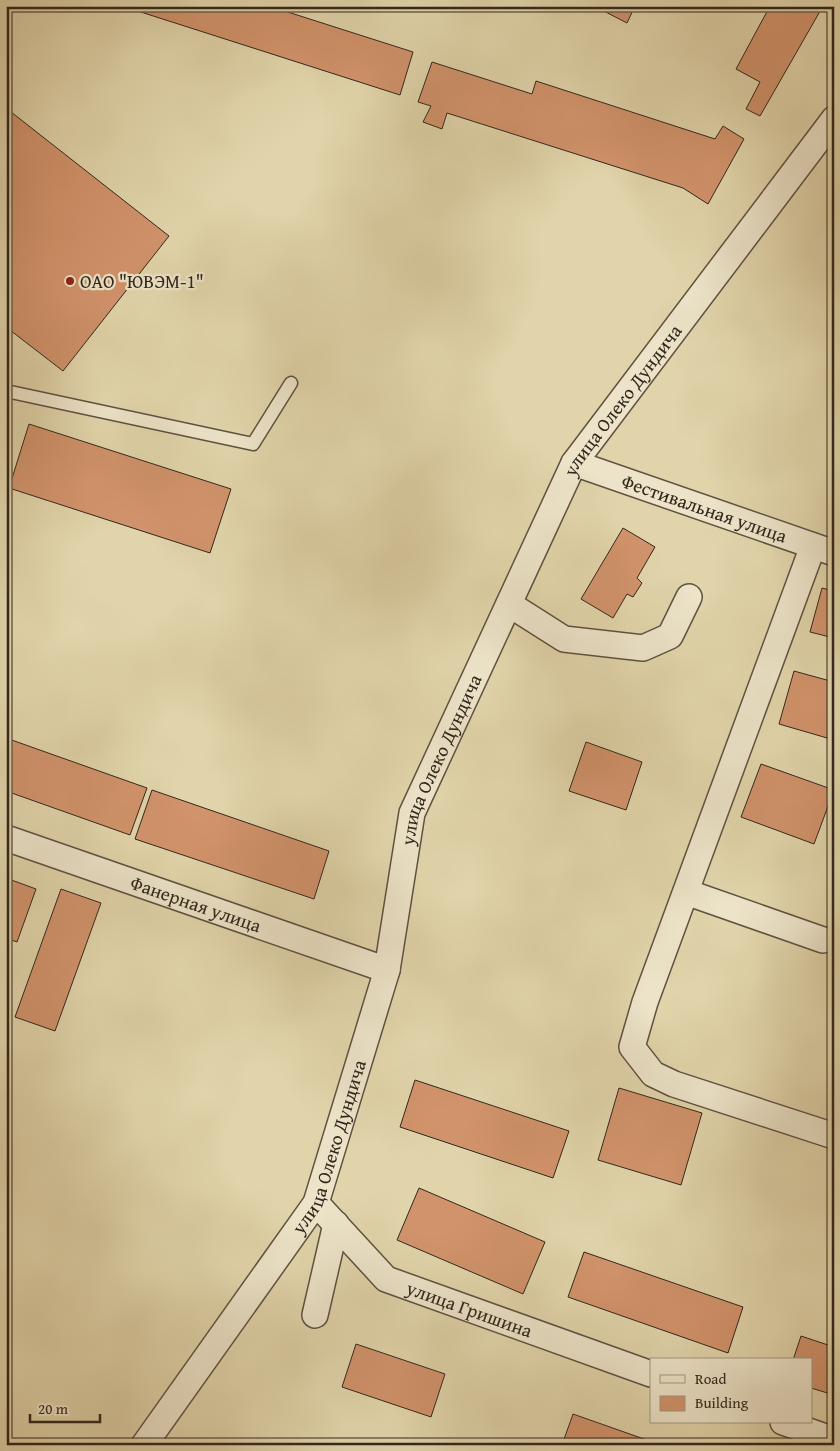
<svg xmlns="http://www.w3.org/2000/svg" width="840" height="1451" font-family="'Gentium Book Plus',serif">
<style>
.building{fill:#d1936b;stroke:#32271c}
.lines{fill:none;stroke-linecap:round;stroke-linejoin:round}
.lane-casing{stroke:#5e5240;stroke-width:15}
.street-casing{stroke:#5e5240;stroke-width:28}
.lane{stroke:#ece3c8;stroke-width:12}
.street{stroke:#ece3c8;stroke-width:25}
.poi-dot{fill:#8f2418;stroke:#ece3c8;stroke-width:2}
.labels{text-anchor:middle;stroke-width:4.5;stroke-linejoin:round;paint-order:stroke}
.poi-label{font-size:19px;fill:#32271c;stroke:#ece3c8;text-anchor:start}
.street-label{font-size:19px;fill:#32271c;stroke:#ece3c8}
</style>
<rect width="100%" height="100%" fill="#e1d4aa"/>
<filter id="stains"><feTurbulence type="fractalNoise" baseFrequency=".004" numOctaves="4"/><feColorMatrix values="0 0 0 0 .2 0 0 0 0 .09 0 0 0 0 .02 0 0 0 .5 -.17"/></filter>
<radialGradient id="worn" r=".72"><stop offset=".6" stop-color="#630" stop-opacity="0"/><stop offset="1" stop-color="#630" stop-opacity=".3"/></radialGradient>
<path class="building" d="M122,6h147l144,46 -13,43z
M594,6h41l-8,17z
M770,6h53l-63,110 -14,-7 14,-27 -24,-13z
M432,62l100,32 4,-13 179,58 8,-13 21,13 -36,65 -25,-16 -236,-75 -5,16 -19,-7 8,-16 -13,-4z
M6,108l163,128 -106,135 -57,-44z
M29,424l202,65 -21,64 -201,-65z
M623,528l32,19 -18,31 5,5 -9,14 -6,-3 -14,24 -32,-19z
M822,588l12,3v47l-24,-6z
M794,671l40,11v58l-55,-16z
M6,738l141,50 -17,47 -124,-44z
M586,742l56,20 -16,48 -57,-19z
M761,764l73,26 -20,54 -73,-27z
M152,790l177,61 -15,48 -179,-60z
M6,878l30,11 -19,53 -11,-4z
M61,889l40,14 -46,128 -40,-14z
M415,1080l154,51 -16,47 -153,-51z
M619,1088l83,25 -21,72 -83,-25z
M419,1188l126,54 -22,52 -126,-54z
M584,1252l159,55 -15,46 -160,-56z
M801,1336l33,11v48l-23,-7v-28h-18z
M356,1344l89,30 -14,43 -89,-30z
M573,1414l88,31h-99z"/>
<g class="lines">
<g class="lane-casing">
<path id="lane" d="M6,391l247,53 38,-61"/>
</g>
<g class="street-casing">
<g id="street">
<path id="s1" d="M574,463l260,90"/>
<path d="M813,546l-168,456 -13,45 21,27 21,10 160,52"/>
<path d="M509,604l55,35 79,9 27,-12 19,-39"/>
<path id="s2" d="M6,838l381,132"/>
<path d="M686,892l137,48"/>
<path id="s3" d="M316,1203l70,76 265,95"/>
<path d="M315,1315l21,-91"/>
<path d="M783,1422l51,18"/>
<path id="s4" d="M144,1445l172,-242 71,-233 25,-157 162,-350 260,-344"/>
</g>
</g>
<use href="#lane" class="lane"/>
<use href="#street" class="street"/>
</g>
<circle class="poi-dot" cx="70" cy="281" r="5"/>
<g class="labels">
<g class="poi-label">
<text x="80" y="288">ОАО "ЮВЭМ-1"</text>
</g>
<g class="street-label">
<text dy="7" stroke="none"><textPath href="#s4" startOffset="1164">улица Олеко Дундича</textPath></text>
<text dy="7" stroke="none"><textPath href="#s1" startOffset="138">Фестивальная улица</textPath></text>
<text dy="7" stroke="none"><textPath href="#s4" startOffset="759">улица Олеко Дундича</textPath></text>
<text dy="7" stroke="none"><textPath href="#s2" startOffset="201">Фанерная улица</textPath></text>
<text dy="7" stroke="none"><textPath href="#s4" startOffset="354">улица Олеко Дундича</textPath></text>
<text dy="7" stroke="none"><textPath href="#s3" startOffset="192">улица Гришина</textPath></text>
</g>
</g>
<rect width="840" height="1451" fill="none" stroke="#e1d4aa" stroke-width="25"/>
<rect x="8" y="8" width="825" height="1436" fill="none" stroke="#32271c" stroke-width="2.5"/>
<rect x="12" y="12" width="815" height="1426" fill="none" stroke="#32271c"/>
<rect x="650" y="1358" width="162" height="65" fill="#ece3c8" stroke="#a29883"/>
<rect x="660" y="1375" width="25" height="8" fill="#ece3c8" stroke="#a29883"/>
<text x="695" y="1384" font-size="15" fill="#32271c">Road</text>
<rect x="660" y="1396" width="25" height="15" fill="#d1936b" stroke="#a29883"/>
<text x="695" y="1408" font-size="15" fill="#32271c">Building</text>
<path d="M30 1414v8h70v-8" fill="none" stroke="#32271c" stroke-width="2.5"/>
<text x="38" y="1414" font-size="15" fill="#32271c" stroke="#ece3c8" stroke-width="4" paint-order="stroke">20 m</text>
<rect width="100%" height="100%" filter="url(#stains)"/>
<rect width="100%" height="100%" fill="url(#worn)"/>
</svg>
